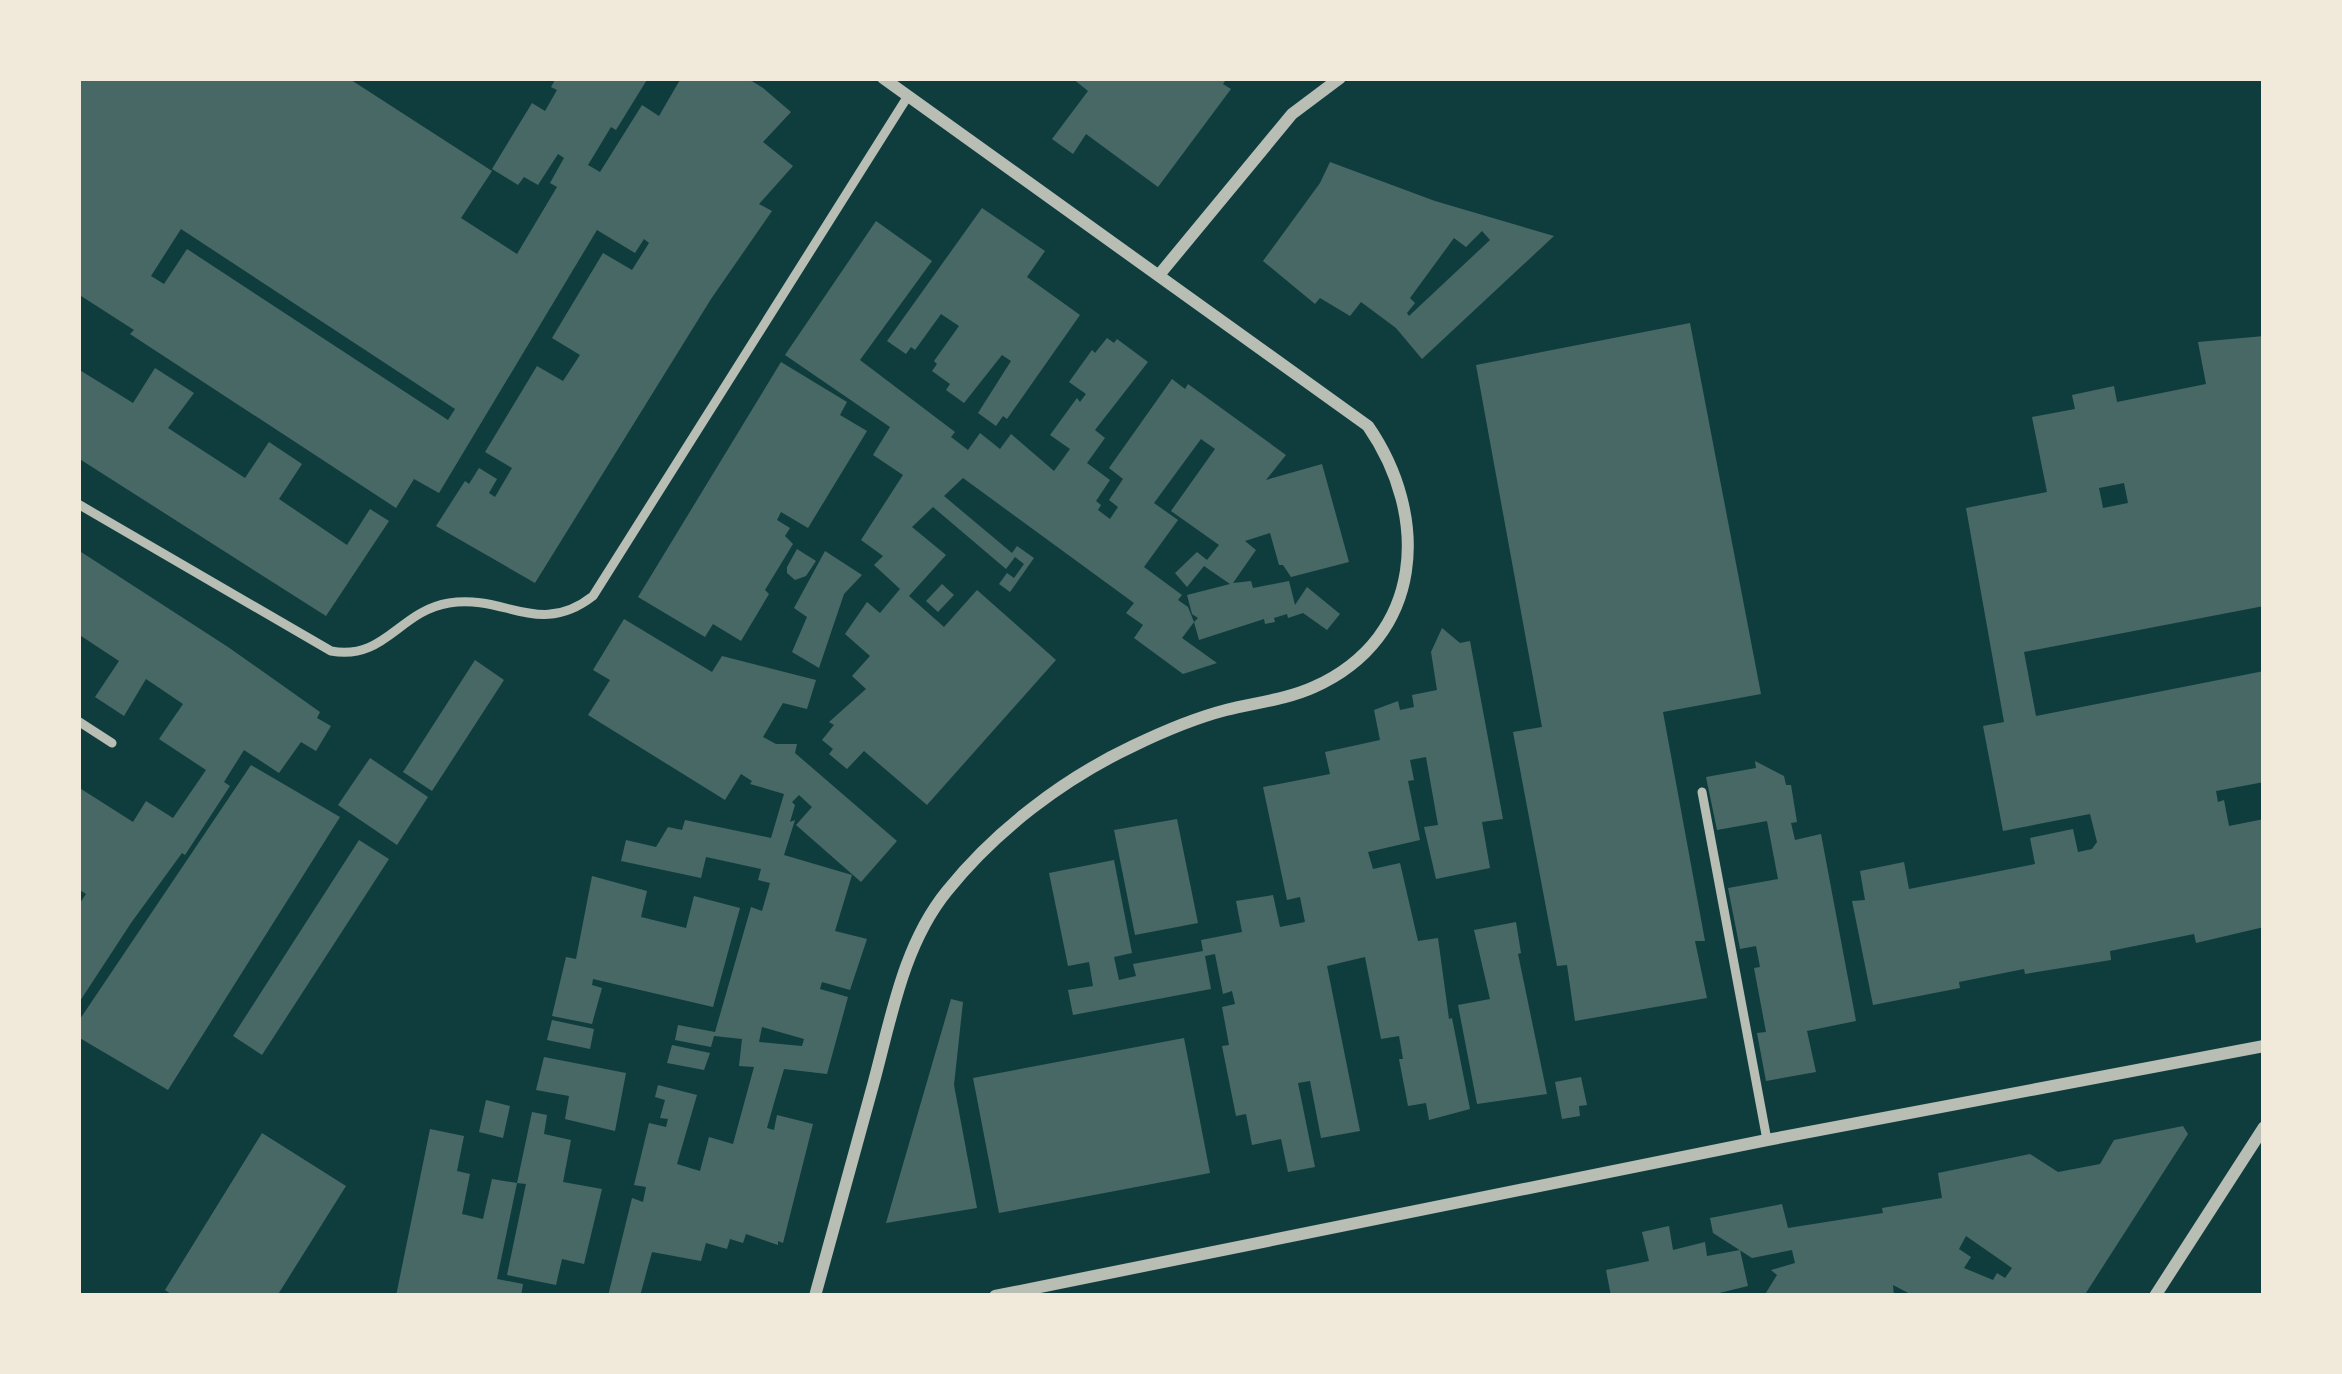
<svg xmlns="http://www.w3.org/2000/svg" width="2342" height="1374" font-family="Ubuntu,sans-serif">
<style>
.building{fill:#486865;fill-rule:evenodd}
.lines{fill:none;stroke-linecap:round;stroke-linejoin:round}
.service{stroke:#b8beb3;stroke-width:9}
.minor{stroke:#b8beb3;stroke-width:12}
</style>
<rect width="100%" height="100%" fill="#0f3d3e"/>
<path class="building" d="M78,78h270l144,93 -31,47 56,36 40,-67 -7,-4 14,-25 -6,-4 -20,31 -14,-8 -6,8 -26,-16 40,-66 13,8 12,-21 -6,-3 5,-9h92l-32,52 -5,-3 -23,38 12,7 42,-67 17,11 22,-38h66l16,10 28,24 -28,30 30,24 -34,38 13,7 -61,88 -176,284 -99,-57 29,-45 4,3 10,-16 18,11 -8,14 6,4 17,-29 -27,-16 52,-86 26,15 17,-26 -28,-17 51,-85 29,17 17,-27 -5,-4 -9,14 -38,-23 -158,263 -25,-14 -18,29 -266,-174 4,-4 -56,-36zM181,229l274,180 -7,11 -261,-171 -23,35 -13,-8z
M1072,78h155l-4,6 8,5 -73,98 -72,-53 -13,20 -21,-15 36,-48z
M1330,162l105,39 119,35 -132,123 -26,-31 -35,-26 -11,14 -30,-18 -5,6 -52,-43 57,-78zM1482,231l8,9 -81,76 -2,-3 8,-10 -5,-5 44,-60 12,9z
M982,208l63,43 -18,26 53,38 -73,104 -4,-3 -7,10 -18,-13 33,-52 -9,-6 -38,48 -18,-13 4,-6 -18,-13 5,-7 -3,-3 25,-35 -18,-12 -26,36 -4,-3 -5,7 -19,-13z
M876,221l56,40 -72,99 95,72 -4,5 17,13 12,-17 20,16 11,-15 43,37 16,-22 -20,-14 27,-37 3,4 6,-8 -17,-12 23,-32 3,3 12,-15 7,5 3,-4 31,23 -53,68 10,8 -18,25 23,17 -14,21 5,4 -3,5 12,9 8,-12 -9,-7 14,-21 -14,-11 63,-89 13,10 3,-5 98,71 -20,25 56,-16 27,98 -58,15 -8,-12h-4l-9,-32 -25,8 11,9 -23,33 18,-2 2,7 36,-7 6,24 12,-18 33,27 -13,16 -24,-17 -15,5 -1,-4 -13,4 1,4 -10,2 -1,-5 -65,21 -5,-18 4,-4 -6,-4 -5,-19 43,-11 -26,-18 -17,21 -12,-14 22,-21 10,8 12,-15 -48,-34 44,-62 -14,-10 -47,64 24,17 -34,47 38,28 -4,5 10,7 6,15 -12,16 35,25 -34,11 -49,-36 9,-13 -17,-12 8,-10 -171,-125 -19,18 68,57 5,-7 17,12 -24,34 -11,-8 8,-11 7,5 10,-14 -9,-7 -9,12 -73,-62 -21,20 34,28 -37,41 35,31 33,-37 79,70 -129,145 -63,-54 -17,18 -18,-15 4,-5 -11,-9 12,-15 -5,-3 37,-33 -14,-13 18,-20 -25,-22 22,-32 13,11 20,-24 -26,-24 9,-9 -22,-16 42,-65 -30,-20 17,-28 -105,-72z
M1690,323l71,371 -98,18 42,229h-10l12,57 -132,23 -8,-56 -10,1 -44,-234 29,-5 -66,-362z
M2264,336v270l-240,46 12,64 228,-45v111l-48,9 2,11 6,-2 5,26 35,-7v108l-68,16 -2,-9 -84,17 1,9 -86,14 -1,-5 -65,13 1,6 -87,17 -21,-104 13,-1 -5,-29 44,-9 5,27 126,-25 -5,-26 43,-9 5,23 14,-3 5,-7 -7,-28 -87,17 -20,-105 21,-4 -38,-214 81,-16 -15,-75 43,-8 -3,-14 42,-9 3,16 89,-18 -8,-42zM2124,483l4,20 -25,5 -4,-20z
M781,362l66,40 -7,13 27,16 -59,97 -27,-16 -4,8 13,8 -5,8 8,8 -28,46 4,4 -28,47 -28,-17 -8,13 -67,-40z
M155,368l39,25 -26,35 77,50 24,-36 33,22 -23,35 68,46 23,-36 19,12 -63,95 -248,-158v-89l55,34z
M797,549l19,12 -10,15 -11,4 -8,-7v-6z
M78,550l150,97 92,65 -3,6 14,8 -15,25 -15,-9 -22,31 -35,-23 -20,32 6,4 -45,69 -3,-2 -51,70 -53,81v-98l8,-12 -8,-5v-102l55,35 13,-21 27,17 33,-48 -47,-31 24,-35 -37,-25 -22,37 -29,-19 24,-36 -41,-27z
M825,551l37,24 -18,19 -25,74 -27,-16 15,-35 -13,-9z
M942,584l12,11 -16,17 -12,-11z
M624,619l88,53 10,-16 94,24 -9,29 -24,-6 -20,34 13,7h21l-2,9 102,88 -36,41 -65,-57 16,-18 -13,-12 -7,7 3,3 -5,17 5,-2 -11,35 68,20 -17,56 32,8 -17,51 -28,-8 -2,7 28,8 -21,77 -43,-5 -10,34 -7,25 7,2 3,-15 36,9 -30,119 -5,-2v4l-32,-11 -3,9 -13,-4 -3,10 -21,-6 -5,18 -49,-9 -12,44h-32l24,-98 11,4 3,-15 -12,-2 15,-62 17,4 2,-8 -8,-1 5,-18 -10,-3 3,-12 39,10 -20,69 23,7 9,-34 24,7 21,-77 -15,-1 3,-27 -28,-3 -3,11 -36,-7 3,-15 37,7 36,-125 11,4 8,-28 -12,-3 3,-11 -55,-12 -5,21 -80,-17 5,-21 30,7 12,-20 14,3 3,-10 86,18 13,-44 -34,-10 2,-3 -11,-7 -16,26 -137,-85 22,-35 -17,-10zM762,1027l42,12 -2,7 -43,-4z
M1442,628l18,15 10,-2 33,178 -21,3 8,46 -54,11 -12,-52 14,-2 -12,-68 -16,3 4,20 -6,1 12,59 -52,12 5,17 27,-6 18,78 20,-3 11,81 3,-1 18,91 -41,11 -3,-17 -18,3 -9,-47h4l-4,-23 -18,3 -16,-82 -38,9 33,165 -39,7 -11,-57 -12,2 17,84 -27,5 -7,-33 -29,6 -6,-31 -10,2 -14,-70 7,-1 -7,-38 13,-3 -3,-13 -9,3 -8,-40 -10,2 6,33 -138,26 -5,-25 25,-4 -4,-24 -21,4 -19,-93 65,-13 18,93 -18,4 5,23 17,-4 -3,-12 70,-13 -2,-11 41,-8 -6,-31 37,-6 7,32 25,-5 -5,-25 -13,3 -24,-113 67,-13 -5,-22 55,-12 -6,-30 24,-9 2,9 14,-3 -2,-12 25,-5 -6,-38z
M475,660l29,20 -72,111 -29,-19z
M370,758l58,39 -31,48 -59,-40z
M1755,761l29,15 2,9h5l6,37 -6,1 4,17 26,-6 35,187 -49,10 9,41 -50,9 -9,-48 9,-1 -12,-64 6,-1 -4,-21 -16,3 -12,-61 50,-9 -11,-58 -50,9 -11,-53 50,-9z
M251,765l89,52 -172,273 -90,-53v-15z
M1177,819l21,104 -63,12 -21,-105z
M359,840l30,19 -127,196 -29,-19z
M592,876l55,15 -6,26 45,11 8,-32 46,12 -27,99 -120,-28 -1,6 10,3 -10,36 -40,-8 14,-59 10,2z
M1516,922l5,31 -3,1 29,140 -70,10 -19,-99 32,-6 -16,-69z
M951,999l12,3 -9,83 23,123 -91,15z
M552,1020l42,9 -4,20 -43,-9z
M1184,1038l26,135 -211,40 -26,-135z
M672,1045l38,8 -6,17 -37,-7z
M544,1057l82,16 -11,58 -50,-12 4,-23 -33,-6z
M1581,1077l6,28 -8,1 1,10 -18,3 -7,-37z
M486,1100l24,6 -7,32 -24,-6z
M532,1112l15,3 -3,19 27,6 -8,42 39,7 -18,75 -22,-5 -6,26 -49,-10 19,-91 -9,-1z
M2183,1126l5,8 -104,162h-170l-21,-11 1,11h-130l13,-21 -6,-5 24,-7 -3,-13 -40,8 -39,-25 -3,-15 72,-14 6,24 95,-15 -1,-5 60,-10 -4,-25 92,-19 28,18 42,-8 14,-24zM1966,1236l46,32 -7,10 -8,-5 -4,7 -29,-12 7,-11 -12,-8z
M430,1129l34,7 -7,35 13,3 -8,40 21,5 9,-40 25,4 -20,96 26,5 -2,12h-125z
M262,1133l84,53 -69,110h-103l-9,-6z
M1669,1226l4,24 32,-8 2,14 33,-6 8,36 -41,10h-96l-5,-26 43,-9 -7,-29z"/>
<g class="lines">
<path class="service" d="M78,504l253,147c54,10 68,-40 118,-48 57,-9 90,35 144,-7l315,-500
M78,721l34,22
M1702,792l65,348"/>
<path class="minor" d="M1159,275l133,-161 48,-36
M815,1296c19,-70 39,-141 58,-211 18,-66 30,-140 74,-194 48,-60 116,-112 186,-145 29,-14 62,-28 93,-36 28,-7 62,-11 88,-23 111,-50 116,-171 54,-261l-485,-348
M995,1296l772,-156 497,-94
M2155,1296l109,-169"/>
</g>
<rect width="2342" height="1374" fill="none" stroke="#f1e9da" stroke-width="162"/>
</svg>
